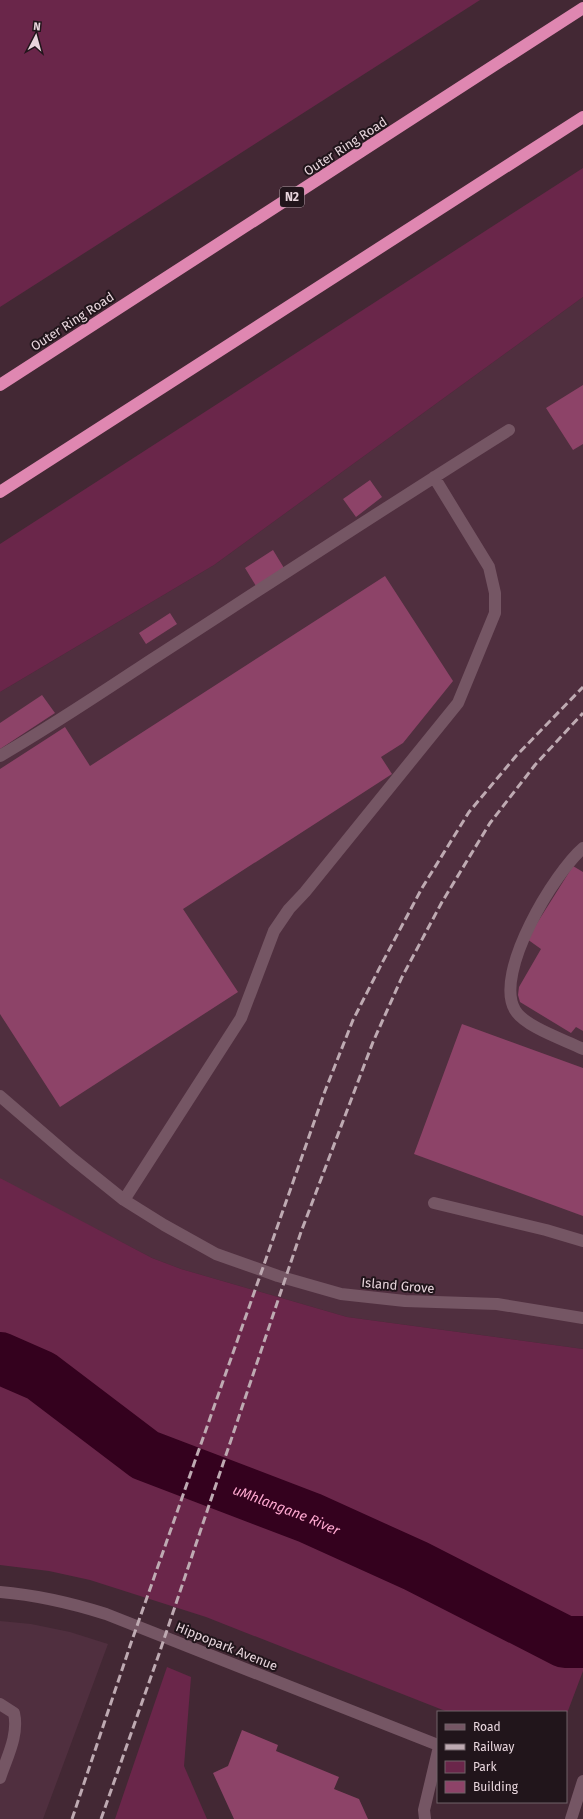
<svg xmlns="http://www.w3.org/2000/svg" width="583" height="1819" font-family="'Fira Sans',sans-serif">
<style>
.built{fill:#502f3f}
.green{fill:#6a264a}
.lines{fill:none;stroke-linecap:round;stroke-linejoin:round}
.river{stroke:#34011e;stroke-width:52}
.building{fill:#8d4368}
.minor{stroke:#755664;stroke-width:12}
.highway{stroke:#df87b1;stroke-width:12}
.rail{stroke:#beaab2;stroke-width:3;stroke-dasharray:8 4;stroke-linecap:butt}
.labels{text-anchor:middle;stroke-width:4;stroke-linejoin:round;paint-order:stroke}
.shield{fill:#21151b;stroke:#ac9ca3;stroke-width:1}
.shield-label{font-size:12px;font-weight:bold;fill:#e8d6dd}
.street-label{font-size:13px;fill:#e8d6dd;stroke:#21151b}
.water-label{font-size:14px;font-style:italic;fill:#fda7cf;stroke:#21151b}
</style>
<rect width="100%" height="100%" fill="#432834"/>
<path class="built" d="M583,297v1052l-236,-32 -166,-48 -29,-11 -150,-78 -2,-2v-486l214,-127z
M0,1621l31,3 39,8 38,12 -65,175h-43z"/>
<path class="green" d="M0,0h480l-480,307z
M583,168v129l-369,268 -214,127v-148z
M0,1178l152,80 29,11 166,48 236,32v322l-17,45v-4h-118l-242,-95 -116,-37 -41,-9 -49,-6z
M167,1667l24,10 -7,89 23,53h-92z"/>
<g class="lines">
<path class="river" id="s1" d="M0,1358l41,18 104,79 165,63 106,48 149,76h18"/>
</g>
<path class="building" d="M583,385v59l-10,6 -27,-42z
M370,480l12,17 -26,20 -13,-18z
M273,550l11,18 -28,18 -11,-18z
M385,576l68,105 -50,62 -22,14 11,17 -209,135 55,83 -178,115 -60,-93v-245l65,-42 25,39z
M170,613l7,11 -31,20 -7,-11z
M42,695l13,18 -55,36v-26z
M573,866l10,6v159l-7,-4 -5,6 -51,-31 -2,-7 1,-8 22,-38 -14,-10z
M462,1024l121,44v148l-169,-62z
M242,1730l36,15 -2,6 63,26 -5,12 25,10 9,20h-134l-21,-46 15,-7z"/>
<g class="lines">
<path class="minor" d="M0,756c52,-30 101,-63 151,-96 119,-77 238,-155 358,-230
M583,848c-28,24 -90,125 -68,162 10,17 50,30 68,39
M0,1096l73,63 51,41 40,25 52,29 62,22 63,18 64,7 92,3 86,14
M124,1200l117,-182 33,-87 15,-22 16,-17 153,-189 37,-90v-20l-6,-26 -55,-90
M434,1203l112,27 37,11
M0,1592c37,3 71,11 106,22l332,131
M0,1704l14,9c5,22 -7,44 -14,65
M425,1819l-1,-9 14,-59
M571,1819l12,-38"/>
<path class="highway" d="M0,385l583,-377
M0,492l583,-375"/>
<path class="rail" d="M72,1819l59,-176 194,-552 28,-71 28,-55 41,-77 47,-76 47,-56 67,-69
M101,1819l58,-165 142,-422 72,-190 29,-65 40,-75 48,-79 45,-58 48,-52"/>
</g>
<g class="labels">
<rect class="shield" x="280" y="187" width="24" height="20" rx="3"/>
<g class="shield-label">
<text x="292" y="201">N2</text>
</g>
<g class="street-label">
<text transform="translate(345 146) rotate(-33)" y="5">Outer Ring Road</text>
<text transform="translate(72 321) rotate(-33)" y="5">Outer Ring Road</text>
<text transform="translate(398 1285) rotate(5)" y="5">Island Grove</text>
<text transform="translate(227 1646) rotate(22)" y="5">Hippopark Avenue</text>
</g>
<g class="water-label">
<text dy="5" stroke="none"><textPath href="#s1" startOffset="327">uMhlangane River</textPath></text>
</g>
</g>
<rect x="437" y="1711" width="130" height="92" fill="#21151b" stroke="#716269"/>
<rect x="445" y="1724" width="20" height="6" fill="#755664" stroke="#716269"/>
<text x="473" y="1731" font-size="12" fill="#e8d6dd">Road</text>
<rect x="445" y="1744" width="20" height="6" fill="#beaab2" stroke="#716269"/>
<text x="473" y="1751" font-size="12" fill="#e8d6dd">Railway</text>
<rect x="445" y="1761" width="20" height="12" fill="#6a264a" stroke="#716269"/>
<text x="473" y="1771" font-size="12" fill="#e8d6dd">Park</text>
<rect x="445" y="1781" width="20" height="12" fill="#8d4368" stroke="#716269"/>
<text x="473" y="1791" font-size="12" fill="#e8d6dd">Building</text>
<g transform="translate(36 36) rotate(6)" stroke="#21151b" stroke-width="3" paint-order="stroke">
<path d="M0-3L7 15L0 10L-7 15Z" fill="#e8d6dd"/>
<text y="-6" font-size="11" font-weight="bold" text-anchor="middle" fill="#e8d6dd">N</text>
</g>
</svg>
